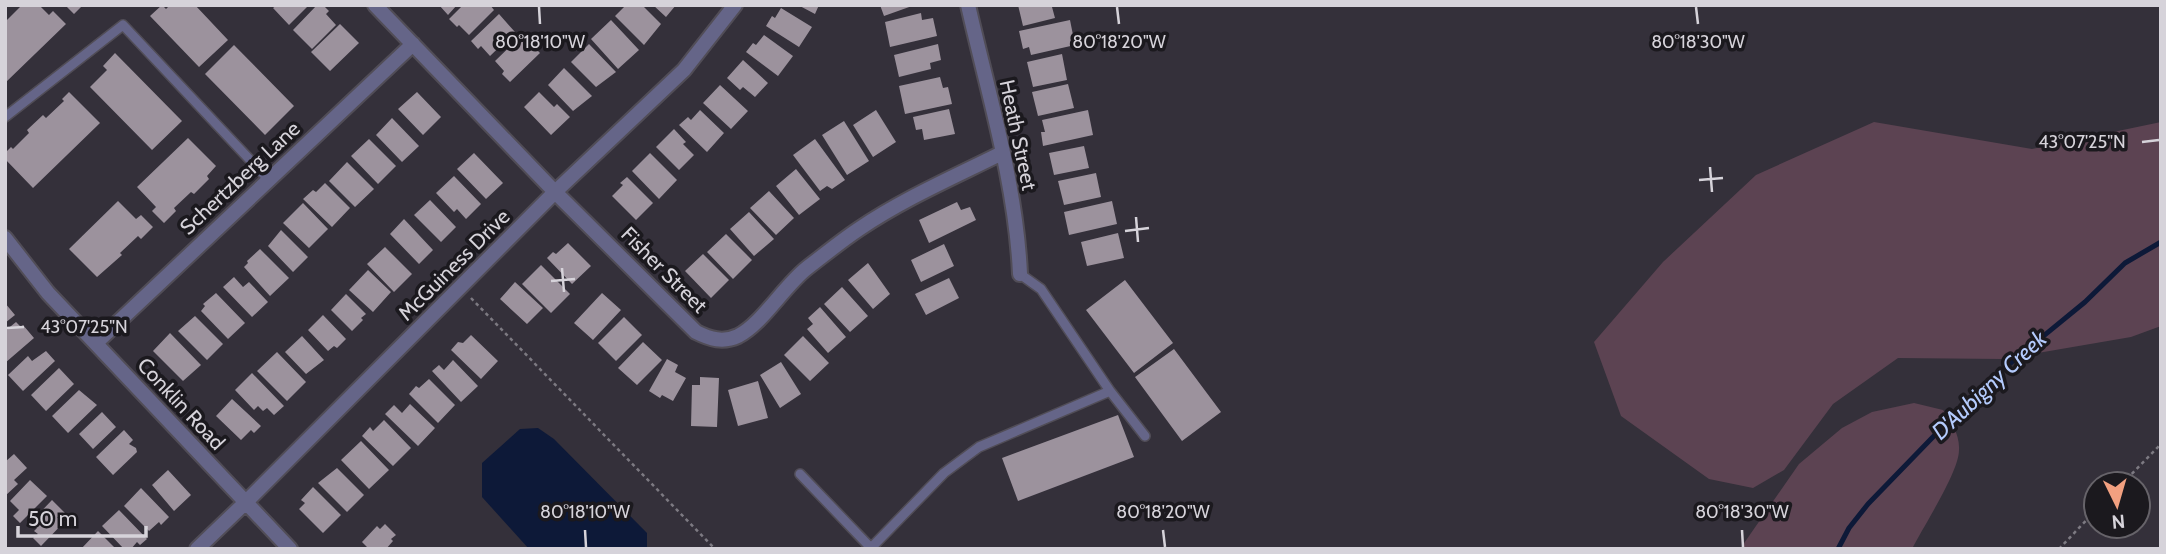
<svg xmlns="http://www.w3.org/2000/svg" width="2166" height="554" font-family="Cabin,sans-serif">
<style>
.green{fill:#5c4352}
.water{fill:#0d1938}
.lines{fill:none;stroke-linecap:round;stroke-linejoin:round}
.stream{stroke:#0d1938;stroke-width:5}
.building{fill:#9c929d}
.service-casing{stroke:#514d57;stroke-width:12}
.minor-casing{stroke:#514d57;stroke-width:18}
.path{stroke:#7d7a82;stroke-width:2.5;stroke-dasharray:3.5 3.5;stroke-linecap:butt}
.service{stroke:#656588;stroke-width:9}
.minor{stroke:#656588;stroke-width:14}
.ticks{fill:none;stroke:#d6d3da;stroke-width:2.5}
.labels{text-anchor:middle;stroke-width:7;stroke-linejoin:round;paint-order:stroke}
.street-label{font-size:21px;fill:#d6d3da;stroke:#1b191e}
.water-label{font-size:23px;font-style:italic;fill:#b4cbfd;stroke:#1b191e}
.ticks-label{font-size:18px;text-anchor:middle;fill:#d6d3da;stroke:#1b191e;stroke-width:7;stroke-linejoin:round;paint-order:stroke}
</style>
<rect width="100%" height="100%" fill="#34303a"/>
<path class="green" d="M1874,122l158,27 129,-27v204l-30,11 -128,22 -105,-1 -65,46 -49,66 -31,18 -44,-9 -88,-63 -27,-74 69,-80 93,-87z
M1914,403l29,7c8,11 17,25 16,40 0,22 -36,77 -47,99h-172l59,-85 43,-36 30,-16z"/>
<path class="water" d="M538,428l16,11 93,94v16h-118l-47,-52v-34l38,-34z"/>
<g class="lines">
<path class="stream" d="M1838,549l11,-21 19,-24 94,-97 46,-42 77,-63 40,-39 36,-21"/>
</g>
<path class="building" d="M22,5h17l10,10 4,-4 13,13 -61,59v-61z
M65,5h18l-9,9z
M162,5l4,4 4,-4h25l33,35 -29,27 -49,-51z
M277,5h32l-20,20 -16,-17z
M317,5h6l6,6 -3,3 10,11 -24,24 -19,-19z
M439,5h18l-9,10z
M463,5h27l4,5 -25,25 -10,-10 -2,2 -8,-8z
M626,5h16l19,19 -17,21 -29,-29z
M653,5h23l-10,12z
M798,5h21l-4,9z
M880,5h32v1l-28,10z
M1018,5h39v1l-5,1 3,11 -32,8z
M781,8l31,19 -13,20 -33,-21 6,-10 3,2z
M921,13l1,7 11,-2 4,18 -47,11 -5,-25z
M499,14l16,18 -25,24 -9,-10 -3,3 -7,-8z
M611,20l28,30 -21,19 -27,-30z
M1070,20l5,25 -44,10 -2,-8 -6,2 -4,-18z
M340,24l19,19 -29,28 -19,-19z
M522,35l18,18 -30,29 -8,-8 2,-3 -9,-10z
M764,35l29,21 -15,20 -32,-24 7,-9 3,2z
M589,44l27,28 -20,15 -25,-25z
M938,44l3,16 -11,3 1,6 -32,8 -5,-22z
M234,45l60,61 -29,29 -60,-61z
M115,53l67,68 -30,29 -62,-63 17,-17 -4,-4z
M1062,54l5,26 -34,7 -6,-25z
M743,60l25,23 -13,14 -12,-10 -3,3 -13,-12z
M564,68l28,28 -19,15 -25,-26z
M940,77l3,11 5,-1 4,17 -47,10 -6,-28z
M1068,84l6,24 -36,8 -6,-24z
M720,85l28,26 -17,18 -28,-26z
M69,92l31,31 -67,65 -28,-29v-6l6,-6 2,2 16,-16 -2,-3 16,-15 3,3 18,-17 -2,-2z
M417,92l24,25 -18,18 -25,-26z
M539,92l15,15 3,-3 13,13 -19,18 -27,-28z
M949,109l6,25 -31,6 -2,-11 -6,1 -3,-13z
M700,110l24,23 -17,19 -28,-27 9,-8 3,3z
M876,110l20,32 -23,15 -20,-32z
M1088,110l5,25 -50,11 -2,-14h4l-3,-12z
M392,118l27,28 -17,16 -26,-27z
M844,121l25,40 -22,14 -25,-40z
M674,129l12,13 -3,2 11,11 -15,15 -23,-23z
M188,138l28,28 -9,10 2,3 -15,15 -3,-2 -17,16 2,3 -12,12 -12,-12 4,-4 -19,-20z
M369,139l27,27 -18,18 -27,-28z
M815,139l30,41 -13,9 -5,-3 -7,5 -27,-36z
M1084,146l5,22 -35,7 -5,-22z
M474,153l29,30 -17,16 -29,-30z
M650,153l27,27 -18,19 -27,-28z
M347,162l27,27 -19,18 -26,-26z
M796,169l24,30 -21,16 -23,-29z
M1096,173l5,24 -37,8 -6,-24z
M454,176l27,28 -15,15 -9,-10 -3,3 -18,-19z
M627,177l26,26 -17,17 -24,-24 11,-11 -3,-2z
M325,183l25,25 -18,19 -29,-28 10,-9 3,2z
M769,191l25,27 -18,17 -26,-27z
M430,200l26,27 -15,15 -27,-27z
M118,201l18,18 5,-4 12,12 -12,12 -3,-3 -18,17 2,2 -25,22 -28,-28z
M1112,201l5,23 -48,11 -5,-23z
M957,202l4,8 9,-3 6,13 -47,23 -10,-23z
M303,203l25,26 -19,19 -26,-25z
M749,212l25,27 -20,17 -24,-27z
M404,219l29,31 -14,14 -29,-30z
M281,230l27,27 -15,15 -25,-26z
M1118,233l6,25 -37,8 -6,-24z
M726,234l26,26 -19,19 -26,-27z
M568,243l23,23 -19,18 -25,-26 6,-6 3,2z
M944,244l10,22 -33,16 -10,-22z
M385,247l27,27 -18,18 -27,-28z
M260,249l29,29 -19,18 -26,-29 4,-4 -1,-2z
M703,254l26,26 -18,18 -26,-27z
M868,263l22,31 -17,15 -25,-29z
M541,265l29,29 -19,19 -29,-29z
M368,270l23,22 -18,20 -24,-22z
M234,277l9,10 6,-5 19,20 -16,15 -29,-30z
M949,278l10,20 -33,17 -11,-21z
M1125,280l48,63 -39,30 -48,-63z
M515,282l28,26 -16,16 -27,-25z
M842,287l26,29 -18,16 -26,-28z
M216,293l29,30 -17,16 -27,-28 4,-5 -2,-2z
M602,293l19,17 -28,30 -19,-17z
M346,294l20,20 -5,4 2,2 -11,11 -21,-21z
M5,303l10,12 -10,8z
M820,307l26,30 -18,16 -21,-24 6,-5 -5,-6z
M323,315l23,24 -9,9 -3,-2 -6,5 -20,-21z
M195,316l28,28 -16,16 -29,-29z
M624,317l18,18 -26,26 -18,-18z
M16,322l5,5 2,-2 11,13 -29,25v-32z
M170,333l31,32 -18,16 -30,-30z
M471,335l27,26 -17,18 -30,-29 7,-8 5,1z
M302,336l22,24 -18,14 -21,-22z
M803,336l26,27 -19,18 -26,-26z
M643,342l19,18 -25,25 -19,-17z
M1174,349l47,63 -39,29 -47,-64z
M46,351l9,10 -32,30 -15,-16 20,-19 4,5z
M277,352l29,30 -19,19 -30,-30z
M667,359l11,6 -3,7 11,6 -13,23 -11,-6 -2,3 -11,-7z
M453,360l25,26 -17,16 -29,-31 7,-6 5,5z
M781,362l20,32 -21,14 -20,-33z
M59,368l15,16 -28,27 -15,-16z
M252,373l32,33 -10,9 -7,-7 -4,3 -5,-5 -4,4 -19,-20z
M700,377l19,1 -2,49 -26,-1 1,-41h8z
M429,379l26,26 -17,18 -29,-29 7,-8 3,2z
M758,381l10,37 -30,8 -10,-36z
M79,390l18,15 -29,28 -16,-17z
M232,399l29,27 -7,7 -3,-3 -10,10 -25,-24z
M410,404l25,24 -17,18 -33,-32 9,-9 8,8z
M102,412l14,15 -23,22 -14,-15z
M1118,415l16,42 -116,44 -16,-43z
M384,420l27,28 -18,18 -31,-30 8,-9 3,4z
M124,430l9,10 -4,4 7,4 1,4 -24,23 -17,-18z
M361,441l28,29 -20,19 -28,-29z
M14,454l13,14 -13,12 4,4 -13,12v-34z
M337,468l27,27 -17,17 -29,-29z
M168,470l23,25 -17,16 -22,-26z
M30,480l17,16 -27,27 -7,-7 6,-6 -9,-9z
M313,487l28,28 -18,18 -24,-24 6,-6 -4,-3z
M141,488l28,29 -8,8 -2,-3 -10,9 -25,-25z
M52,500l17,17 -28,29 -8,-8 5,-4 -4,-3 3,-3 -6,-6z
M119,510l28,29 -7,6 -3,-3 -6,7h-7l-22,-23z
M385,524l11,11 -5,4 2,2 -7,8h-20l1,-2 -5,-5 15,-16 3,3z
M98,531l18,18h-35z"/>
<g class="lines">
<g class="service-casing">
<path id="service" d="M5,117l118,-92 146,155
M1020,274l21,15 69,102 35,45
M800,474l71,74
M870,549l74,-76 35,-26 131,-56"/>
</g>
<g class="minor-casing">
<path id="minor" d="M375,5l180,187 141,140c14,7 27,11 42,4 24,-12 46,-50 69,-68 17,-13 34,-27 52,-39 44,-30 95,-52 143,-76
M968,5c20,88 48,179 52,269
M5,238l43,55 242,256
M96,343l317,-299
M197,549l48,-46 310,-311 129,-122 51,-65"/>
</g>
<path class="path" d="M471,298l244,251
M2122,484l39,-40
M2059,549l37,-39"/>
<use href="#service" class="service"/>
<use href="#minor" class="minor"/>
</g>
<path class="ticks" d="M539,7l1,17M1117,7l2,17M1696,7l2,17M2142,142l17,-2M1710,167l2,25M1699,180l24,-2M1136,217l2,25M1125,231l24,-3M562,268l2,24M551,281l24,-2M7,328l17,-1M585,530l1,17M1163,530l2,17M1742,530l1,17"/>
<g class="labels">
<g class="street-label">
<text transform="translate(1018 135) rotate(78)" y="7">Heath Street</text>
<text transform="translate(240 178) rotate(-43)" y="7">Schertzberg Lane</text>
<text transform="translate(454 265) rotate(-45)" y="7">McGuiness Drive</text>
<text transform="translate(664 270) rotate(45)" y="7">Fisher Street</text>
<text transform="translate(181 404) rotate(47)" y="7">Conklin Road</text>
</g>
<g class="water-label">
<text transform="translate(1989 385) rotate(-43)" y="8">D'Aubigny Creek</text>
</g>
</g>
<g class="ticks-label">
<text x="540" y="48">80°18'10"W</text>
<text x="1119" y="48">80°18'20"W</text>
<text x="1698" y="48">80°18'30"W</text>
<text x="2082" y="148">43°07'25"N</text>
<text x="84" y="333">43°07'25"N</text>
<text x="585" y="518">80°18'10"W</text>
<text x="1163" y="518">80°18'20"W</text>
<text x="1742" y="518">80°18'30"W</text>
</g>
<rect width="2166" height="554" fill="none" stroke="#d6d3da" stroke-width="14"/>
<g transform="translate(2117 505) rotate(175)"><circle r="33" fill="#1b191e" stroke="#666369" stroke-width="2"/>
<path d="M0-5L12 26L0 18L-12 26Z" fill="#f2a080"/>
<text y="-10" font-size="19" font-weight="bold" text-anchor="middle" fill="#d6d3da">N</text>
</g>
<path d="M18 526v10h128v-10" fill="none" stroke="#d6d3da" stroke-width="3.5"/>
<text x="28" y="526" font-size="21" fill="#d6d3da" stroke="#1b191e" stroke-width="5" paint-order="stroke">50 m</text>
</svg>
